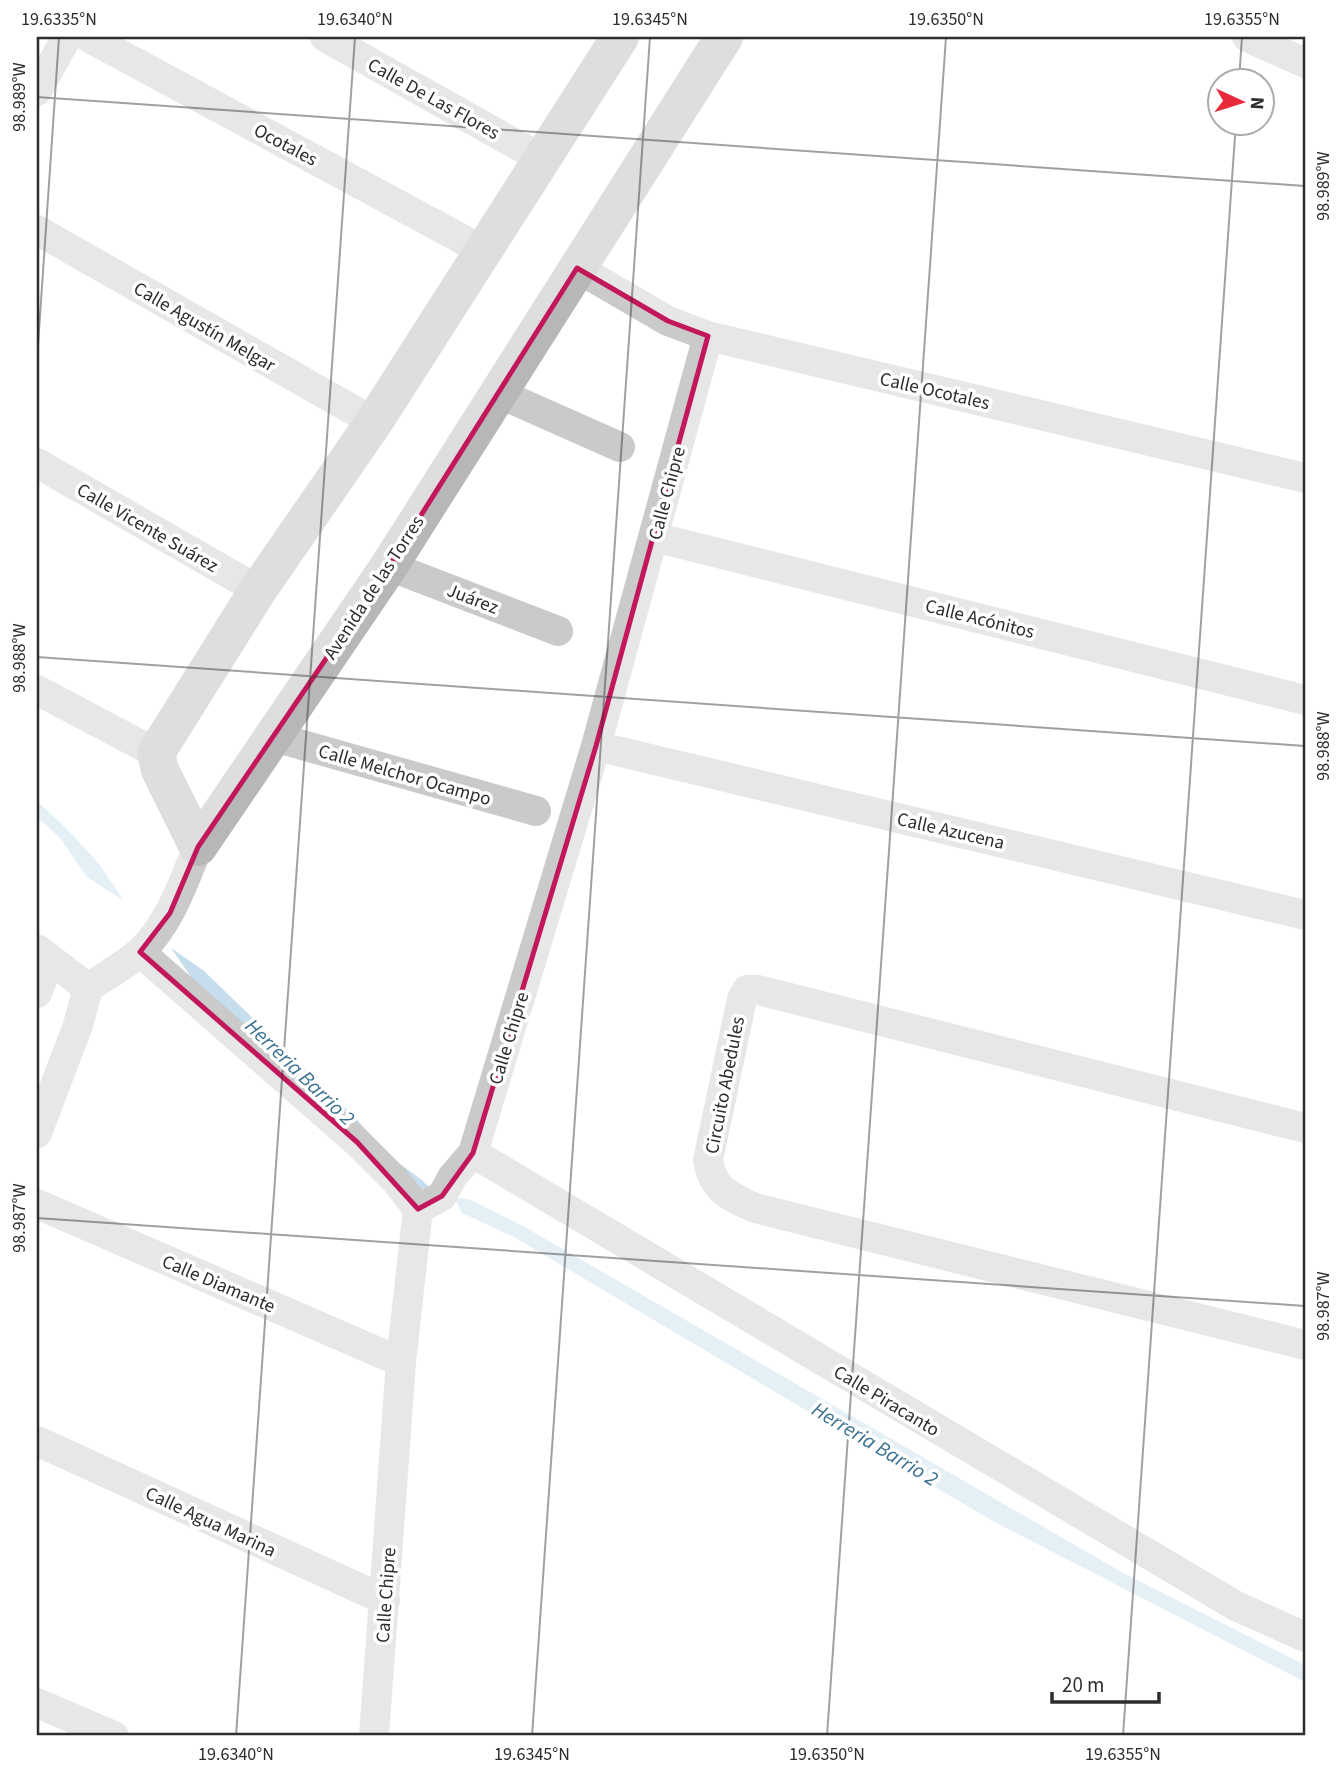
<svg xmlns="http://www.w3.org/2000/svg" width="1342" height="1773" font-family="'Source Sans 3',sans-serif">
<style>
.water{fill:#c5ddec}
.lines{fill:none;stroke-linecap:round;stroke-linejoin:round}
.street{stroke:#cacaca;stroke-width:30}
.secondary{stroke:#b7b7b7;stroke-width:38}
.marked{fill:none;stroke:#c2185b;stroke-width:5;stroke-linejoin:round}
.ticks{fill:none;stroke:#2d2d2d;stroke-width:2;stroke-opacity:0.45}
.labels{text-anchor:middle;stroke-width:7;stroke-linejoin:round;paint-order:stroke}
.street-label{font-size:19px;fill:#2d2d2d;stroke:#fff}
.water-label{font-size:21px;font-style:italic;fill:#397091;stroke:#fff}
.neatline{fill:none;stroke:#2d2d2d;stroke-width:2.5}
.ticks-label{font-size:18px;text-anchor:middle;fill:#2d2d2d}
</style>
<rect width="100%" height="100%" fill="#fff"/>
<path class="water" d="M37,801l31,29 32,35 24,36 -37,-24 -27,-39 -23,-21z
M171,948l32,22 150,145 34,39 36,27 9,9 -12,-1 -227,-209z
M454,1197l17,3 52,26 602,348 180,91v17l-314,-162 -477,-283 -52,-24z"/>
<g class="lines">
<path class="street" d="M88,37l396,214
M325,37l217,122
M1247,37l58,26
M37,91l30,-54
M37,230l337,192
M577,268l91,53 40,15 597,142
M498,393l122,54
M37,463l221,127
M654,537l651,163
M389,566l169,65
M37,690l119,63
M274,737l262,74
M596,746l709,169
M37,949l51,39
M140,952l217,190 39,39 22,28
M37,993l13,-33
M1305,1128l-547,-138h-11l-5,9 -34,161c5,30 21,36 47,48l550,137
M37,1133l41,-108 10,-37c17,-12 38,-23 53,-37 29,-28 42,-68 57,-104
M473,1153l763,453 69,31
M37,1204l364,158
M37,1441l348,159
M37,1703l77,33
M374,1736l27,-374 17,-153 24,-13 11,-20 20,-23 123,-407 112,-410"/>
<path class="secondary" d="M620,37l-246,385 -116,168 -102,163 4,17 38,77 191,-281 335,-529"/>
</g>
<path d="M0 0H1342V1773H0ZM577,268l91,53 40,15 -112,410 -123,407 -31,43 -24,13 -61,-67 -217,-190 30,-39 28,-66 191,-281z" fill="#fff" fill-opacity=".55" fill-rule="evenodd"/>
<path class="marked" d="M577,268l91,53 40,15 -112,410 -123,407 -31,43 -24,13 -61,-67 -217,-190 30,-39 28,-66 191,-281z"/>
<path class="ticks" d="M1239,80l3,-43M37,97l1268,89M37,360l22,-323M37,657l1268,89M37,1218l1268,88M236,1736l119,-1699M532,1736l118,-1699M827,1736l119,-1699M1123,1736l113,-1614"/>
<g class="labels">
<g class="street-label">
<text transform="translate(434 98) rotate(29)" y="7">Calle De Las Flores</text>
<text transform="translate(286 144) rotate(28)" y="7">Ocotales</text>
<text transform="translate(205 326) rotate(30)" y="7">Calle Agustín Melgar</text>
<text transform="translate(935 390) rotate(13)" y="7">Calle Ocotales</text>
<text transform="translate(666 493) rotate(-75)" y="7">Calle Chipre</text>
<text transform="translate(148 527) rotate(30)" y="7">Calle Vicente Suárez</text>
<text transform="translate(373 587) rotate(-57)" y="7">Avenida de las Torres</text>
<text transform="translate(473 598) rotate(21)" y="7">Juárez</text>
<text transform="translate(980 618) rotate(14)" y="7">Calle Acónitos</text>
<text transform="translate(405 774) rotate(16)" y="7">Calle Melchor Ocampo</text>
<text transform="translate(951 830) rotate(13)" y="7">Calle Azucena</text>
<text transform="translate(508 1038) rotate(-73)" y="7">Calle Chipre</text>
<text transform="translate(724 1085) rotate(-79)" y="7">Circuito Abedules</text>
<text transform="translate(219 1283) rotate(23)" y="7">Calle Diamante</text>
<text transform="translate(887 1400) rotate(31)" y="7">Calle Piracanto</text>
<text transform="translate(211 1521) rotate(25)" y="7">Calle Agua Marina</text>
<text transform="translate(385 1595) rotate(-86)" y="7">Calle Chipre</text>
</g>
<g class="water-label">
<text transform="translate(300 1072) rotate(44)" y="7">Herreria Barrio 2</text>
<text transform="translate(875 1444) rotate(31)" y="7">Herreria Barrio 2</text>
</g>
</g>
<rect width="1342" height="1773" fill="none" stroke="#ffffff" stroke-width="77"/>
<g transform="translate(1241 102) rotate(94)"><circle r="33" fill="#ffffff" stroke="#ababab" stroke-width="2"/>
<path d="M0-5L12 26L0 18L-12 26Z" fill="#e92a3b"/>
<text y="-10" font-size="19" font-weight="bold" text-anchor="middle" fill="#2d2d2d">N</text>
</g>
<path d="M1052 1692v10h107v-10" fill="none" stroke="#2d2d2d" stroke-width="3.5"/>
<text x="1062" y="1692" font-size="21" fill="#2d2d2d" stroke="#ffffff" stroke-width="5" paint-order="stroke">20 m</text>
<rect x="38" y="38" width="1266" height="1696" class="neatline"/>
<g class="ticks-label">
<text x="59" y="25">19.6335°N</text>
<text x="355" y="25">19.6340°N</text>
<text x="650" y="25">19.6345°N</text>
<text x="946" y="25">19.6350°N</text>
<text x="1242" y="25">19.6355°N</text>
<text transform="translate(19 97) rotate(-90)" y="6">98.989°W</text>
<text transform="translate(1323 186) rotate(-90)" y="6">98.989°W</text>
<text transform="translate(19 658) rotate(-90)" y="6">98.988°W</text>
<text transform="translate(1323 746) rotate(-90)" y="6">98.988°W</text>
<text transform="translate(19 1218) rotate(-90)" y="6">98.987°W</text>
<text transform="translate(1323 1306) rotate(-90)" y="6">98.987°W</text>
<text x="236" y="1760">19.6340°N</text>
<text x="532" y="1760">19.6345°N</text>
<text x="827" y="1760">19.6350°N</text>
<text x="1123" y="1760">19.6355°N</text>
</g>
</svg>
